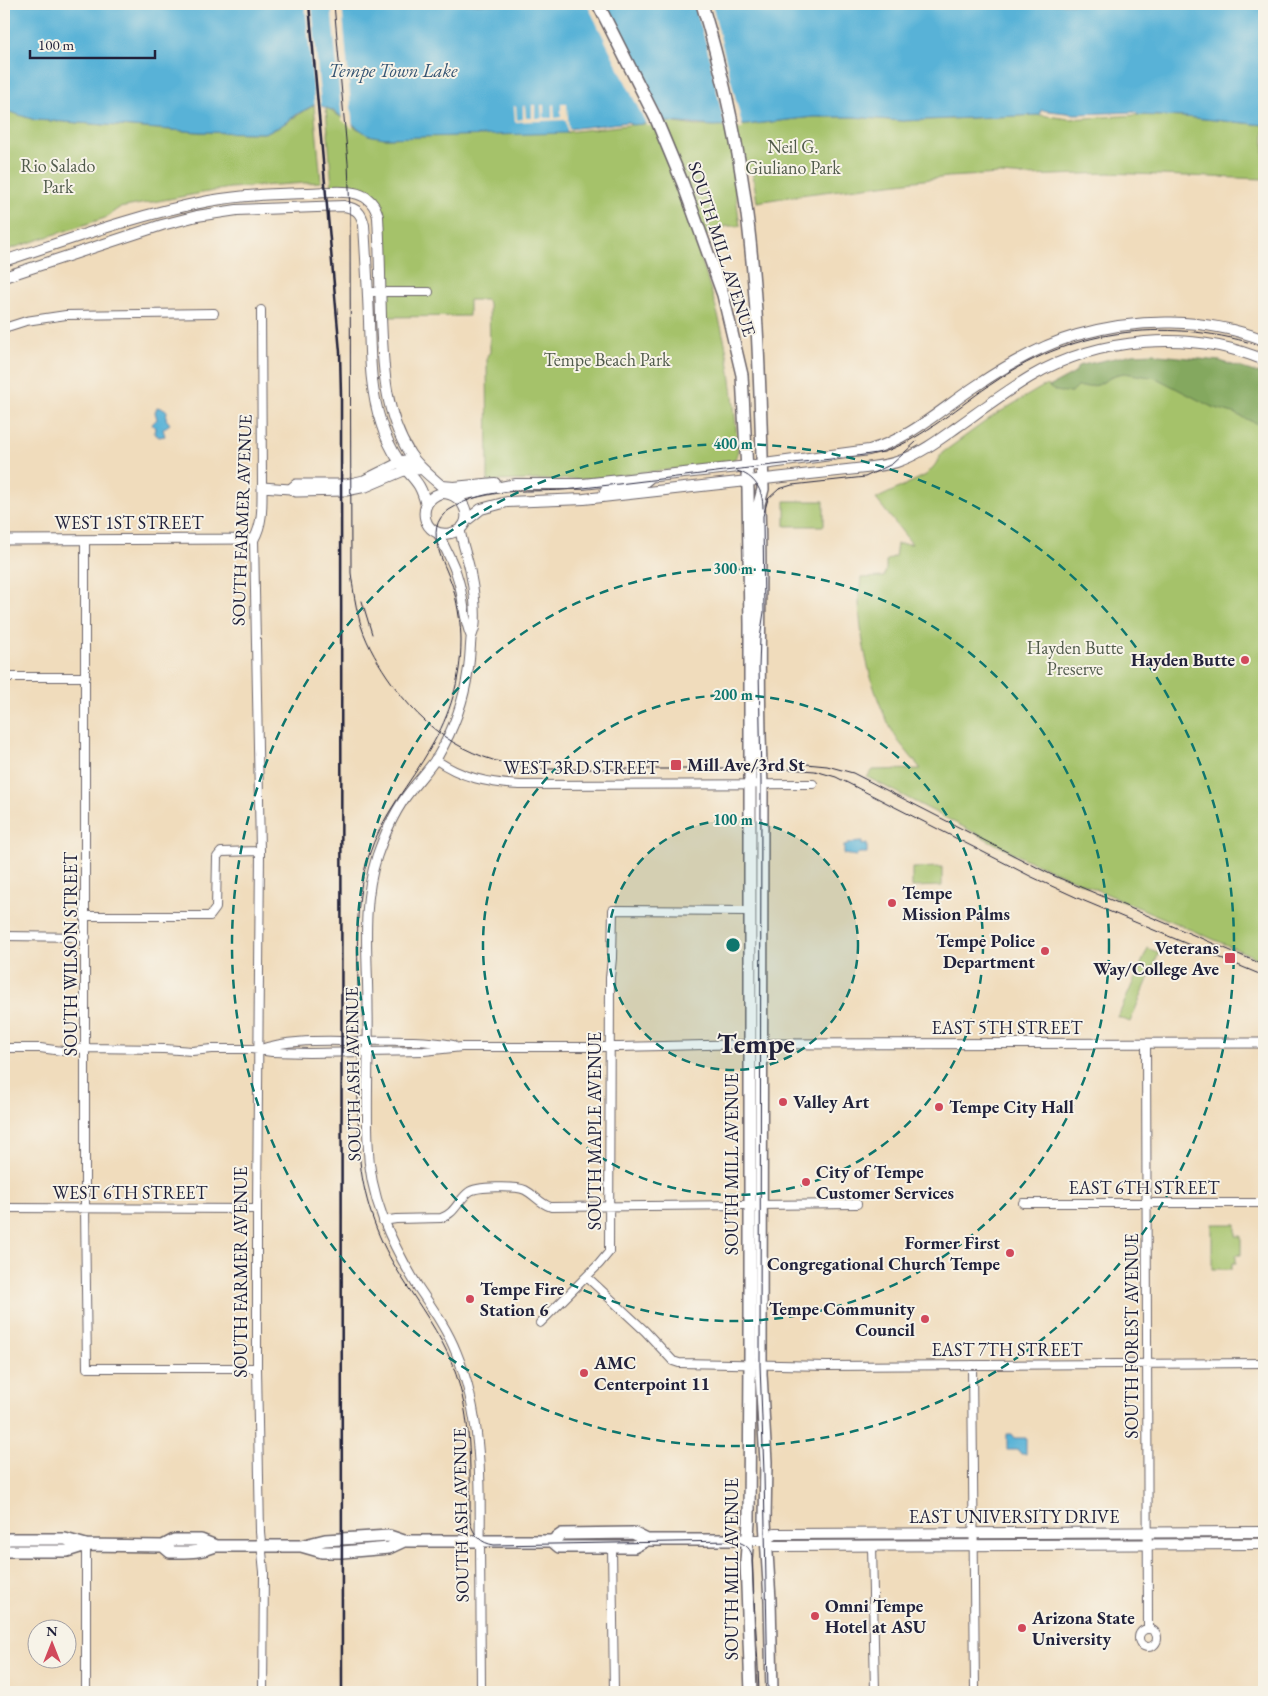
<svg xmlns="http://www.w3.org/2000/svg" width="1268" height="1696" font-family="'EB Garamond',serif">
<style>
.green{fill:#a5c26a;stroke:#647252}
.forest{fill:#84a85e;stroke:#53654c}
.water{fill:#59b2d7;stroke:#3e6a89}
.pier{fill:#f0dcbc}
.lines{fill:none;stroke-linecap:round;stroke-linejoin:round}
.minor-casing{stroke:#6a6368;stroke-width:10}
.tertiary-casing{stroke:#6a6368;stroke-width:11}
.secondary-casing{stroke:#6a6368;stroke-width:12}
.primary-casing{stroke:#6a6368;stroke-width:14}
.minor{stroke:#fff;stroke-width:8}
.tertiary{stroke:#fff;stroke-width:9}
.secondary{stroke:#fff;stroke-width:10}
.primary{stroke:#fff;stroke-width:11}
.tram{stroke:#22223b;stroke-width:1}
.rail{stroke:#22223b;stroke-width:2.5}
.ring{fill:none;stroke:#0f766e;stroke-width:2.5;stroke-dasharray:9 6}
.poi-dot{fill:#d1495b;stroke:#f7f3e8;stroke-width:2}
.labels{text-anchor:middle;stroke-width:4;stroke-linejoin:round;paint-order:stroke}
.park-label{font-size:18px;fill:#505a4b;stroke:#f7f3e8}
.street-label{font-size:18px;fill:#22223b;stroke:#f7f3e8}
.poi-label{font-size:18px;font-weight:bold;fill:#22223b;stroke:#f7f3e8;text-anchor:start}
.water-label{font-size:19px;font-style:italic;fill:#355472;stroke:#f7f3e8}
.town-label{font-size:28px;font-weight:bold;fill:#22223b;stroke:#f7f3e8}
.centre{fill:#0f766e;stroke:#f7f3e8;stroke-width:2.5}
.ring-label{font-size:15px;text-anchor:middle;font-weight:bold;fill:#0f766e;stroke:#f7f3e8;stroke-width:4;stroke-linejoin:round;paint-order:stroke}
</style>
<rect width="100%" height="100%" fill="#f7f3e8"/>
<filter id="ink" filterUnits="userSpaceOnUse"><feTurbulence type="fractalNoise" baseFrequency=".02" numOctaves="2"/><feDisplacementMap in="SourceGraphic" scale="10" xChannelSelector="R" yChannelSelector="G"/><feConvolveMatrix kernelMatrix="1 2 1 2 8 2 1 2 1" color-interpolation-filters="sRGB"/></filter>
<filter id="wash" filterUnits="userSpaceOnUse"><feTurbulence type="fractalNoise" baseFrequency=".0096" numOctaves="4" result="noise"/><feDisplacementMap in="SourceGraphic" scale="20" xChannelSelector="R" yChannelSelector="G"/><feGaussianBlur stdDeviation="1.12" result="paint"/><feColorMatrix in="noise" values="0 0 0 0 0 0 0 0 0 0 0 0 0 0 0 0 0 1.4 0 .05"/><feComposite in="paint" operator="in"/></filter>
<g filter="url(#wash)">
<rect width="100%" height="100%" fill="#f0dcbc"/>
<path class="green" d="M314,105l7,77 -91,6 -111,20 -14,10 -101,33v-141l31,10 17,1 147,11 65,1 15,-6z
M326,107l32,22 26,9 183,-6 87,-10h15l26,4 51,-1 67,-8h41l48,4 138,-6 29,4 69,-4 47,2 79,8v54l-156,-6 -80,3 -28,-2 -52,3 -141,17 -50,8 -5,-33 -19,4 7,53h-13l-32,14c11,34 22,68 30,103 7,35 10,71 13,107 -1,6 -3,10 -8,13l-144,16 -98,2 -1,-125 3,-4 -1,-49 -3,-3h-17v16l-84,1 -5,-110c-10,-21 -28,-19 -48,-19z
M1089,368l175,13v580l-239,-102 -158,-82 6,-7 48,-1c-7,-9 -15,-18 -22,-27 -25,-38 -39,-96 -40,-141 -1,-7 2,-15 2,-23l23,-1 2,-8v-8l9,-5 2,-12h15l-36,-45 50,-24 9,-10 7,-12 51,-37 49,-29 6,-2 2,3z
M785,501h39v25h-39z
M942,867v19l-30,1v-19z
M1148,948l11,5 -29,69 -12,-5z
M1212,1224h24v12h5v19h-5v8h-4v6h-20z"/>
<path class="forest" d="M1154,353l5,2 61,6 44,14v52l-31,-14 -21,-6 -56,-29 -32,-5 -9,2 -17,10 -13,2h-8l-5,5c-7,0 -17,1 -23,-5l26,-14 3,-7 55,-12z"/>
<path class="water" d="M4,4h1260v121l-79,-8 -47,-2 -3,-3 -60,2 -34,-4 -1,5 -138,6 -48,-4h-41l-67,8 -32,1 -45,-4 -38,3 -2,-3 -62,7v4l-183,5 -16,-3 -36,-25 -13,-5h-5l-15,8 -20,14 -15,6 -65,-1 -147,-11 -17,-1 -31,-10z
M157,407l8,2 2,2 -1,8 4,5 -7,5 2,7 -6,1 -5,-4 1,-5 -3,-4 5,-5 -2,-7z
M862,842v3l5,-1v9h-8l-3,3 -12,-2v-8l4,-1v-2z
M1007,1434h5l3,4h11v16h-5l-3,-4h-11z"/>
<path class="pier" d="M305,4h7l9,103 -6,1z
M331,4h11l11,125 -11,-9z
M587,4h19l59,120 -18,2z
M694,4h18l31,124h-18l-19,-85z
M554,104l1,14 6,-1v-13h6l2,27h-2l-1,-11 -51,2 -1,-16h2l1,14 6,-1v-13h2l1,12h6v-13h3v13h7l-1,-13h3v13h8v-13z"/>
</g>
<g filter="url(#ink)">
<g class="lines">
<g class="minor-casing">
<path id="minor" d="M367,292h62
M261,310l1,177
M4,328l22,-7 40,-6 148,-2
M254,539l6,312 -3,358v159l3,164 4,40 -1,120
M85,540v668l2,160h170
M4,677h82
M435,759c26,19 54,24 85,26l293,-1
M86,916h124l6,-8 1,-51 4,-5 39,-1
M4,936l82,1
M1146,1043l2,586
M4,1048h36l22,3 23,-3 79,1 28,2 20,-2h39l21,3 37,1 115,-2 38,-4h157l130,-3
M261,1049c28,-10 62,-8 92,-8 32,0 68,-2 100,4
M1023,1203h241
M4,1208l253,1
M383,1221l13,-2 45,-1c14,-4 17,-18 28,-26 7,-6 48,-6 56,-2 10,5 15,14 26,17l306,-3
M587,1277l58,54 28,30 6,2 148,3 437,-3
M540,1323l59,-59 10,-12 1,-274 2,-20 1,-48 136,1
M972,1365l3,327
M480,1541l1,151
M872,1545l3,147
M612,1547l2,145
M1139 1638a9 9 0 1 1 18 0a9 9 0 1 1-18 0Z
M86,1692v-147"/>
</g>
<g class="tertiary-casing">
<path id="tertiary" d="M290,489l6,-5h50l18,-4 40,-20 5,1 9,9
M460,529c2,17 9,31 11,47 3,15 5,33 4,48 0,5 -3,10 -4,15 -1,11 -1,21 -3,32 -4,30 -15,59 -30,85 -10,15 -23,28 -33,42 -12,17 -21,38 -28,58 -16,49 -9,103 -9,154 1,44 -2,89 0,133 1,54 23,100 50,144 14,21 29,42 38,65 25,60 25,125 24,189
M438,533c7,16 16,30 20,46 6,19 5,39 13,57
M4,540l250,-1c9,-16 8,-34 8,-52l28,2 6,3 50,-1 20,-4 40,-17
M757,1044l507,-1"/>
</g>
<g class="secondary-casing">
<path id="secondary" d="M4,261c67,-22 135,-47 205,-60 32,-6 66,-7 99,-8 26,0 63,-10 70,24 2,34 2,67 3,100 2,47 3,96 29,137 11,17 27,27 41,40
M4,277l158,-52 35,-9 40,-6 107,-4c13,3 17,6 20,19 2,32 4,64 5,96 1,34 1,69 12,102 4,13 10,26 18,38 14,19 21,19 27,44
M442,486l12,1 41,-4
M441,493c25,-1 37,34 10,40 -27,7 -38,-31 -10,-40z
M455,496l61,-12h67l165,-18 121,-16c41,-11 72,-41 107,-64 31,-21 65,-41 101,-51 60,-17 129,-18 187,5
M602,497l5,-8 34,-4 11,-9
M467,520l14,-11 26,-7 77,-3 281,-31c12,-2 26,-3 37,-8 21,-8 38,-21 55,-33 24,-17 48,-35 73,-50 68,-40 161,-48 234,-17
M748,1540h18l9,6 489,-2
M766,1540l9,-6 489,-2"/>
</g>
<g class="primary-casing">
<path id="primary" d="M598,4l58,115 27,65 40,111 19,80 6,115 2,134v730l-1,168 -3,39 5,131
M702,4c18,60 32,120 41,181 15,101 17,203 20,304l-4,15c3,93 -3,186 3,279l-1,591 5,88 -1,59 5,79 2,92
M4,1541l5,-2h56l21,6 77,1 11,-6h27l15,6h85l24,-6 64,-4 15,5h148l10,-7 71,-1 14,7h101
M552,1541l7,6h75l13,-7
M163,1546l7,6c18,0 29,1 46,-6
M301,1546l21,6h20l47,-4 15,-7
M4,1549l4,2h59l19,-6"/>
</g>
<use href="#minor" class="minor"/>
<use href="#tertiary" class="tertiary"/>
<use href="#secondary" class="secondary"/>
<use href="#primary" class="primary"/>
<path class="tram" d="M334,4l14,159 2,51 1,359c2,15 4,31 8,45 5,21 16,40 28,58 39,58 86,88 156,93h244l28,2 21,6 196,100 50,23 182,76
M737,471c18,5 26,19 26,37
M362,601l10,33
M806,764l21,2 26,7 197,101 214,91
M759,1692c-1,-45 -6,-90 -7,-136 -2,-10 -10,-14 -20,-15l-238,4c-13,-2 -20,-9 -24,-23 0,-58 3,-113 -22,-168 -15,-32 -37,-60 -55,-91 -20,-35 -32,-75 -34,-115 -2,-53 -1,-105 -1,-157 0,-44 -4,-90 10,-133 14,-44 41,-72 63,-111 19,-32 30,-68 30,-106 0,-16 -3,-34 -7,-50 -6,-24 -34,-62 -5,-81 41,-26 80,-16 125,-21 66,-7 133,-16 199,-24 37,-4 75,-7 111,-13 40,-14 77,-48 112,-71 79,-54 178,-64 268,-34
M768,1692l-4,-219 -4,-108 1,-582 -2,-115 1,-30 4,-26 -1,-96 5,-17 11,-10 13,-4 73,-8 27,-13 24,-22"/>
<path class="rail" d="M309,4l31,348 1,44 1,1296"/>
</g>
</g>
<circle cx="733" cy="945" r="125" fill="#0f766e" fill-opacity=".12"/>
<g class="ring">
<circle cx="733" cy="945" r="125"/>
<circle cx="733" cy="945" r="250"/>
<circle cx="733" cy="945" r="376"/>
<circle cx="733" cy="945" r="501"/>
</g>
<g class="poi-dot">
<circle cx="1245" cy="660" r="5"/>
<rect x="670" y="759" width="12" height="12" rx="2.5"/>
<circle cx="892" cy="903" r="5"/>
<circle cx="1045" cy="951" r="5"/>
<rect x="1224" y="952" width="12" height="12" rx="2.5"/>
<circle cx="783" cy="1102" r="5"/>
<circle cx="939" cy="1107" r="5"/>
<circle cx="806" cy="1182" r="5"/>
<circle cx="1010" cy="1253" r="5"/>
<circle cx="470" cy="1299" r="5"/>
<circle cx="925" cy="1319" r="5"/>
<circle cx="584" cy="1373" r="5"/>
<circle cx="815" cy="1616" r="5"/>
<circle cx="1022" cy="1628" r="5"/>
</g>
<g class="labels">
<g class="park-label">
<text x="793" y="153">Neil G.<tspan x="793" dy="21">Giuliano Park</tspan></text>
<text x="58" y="172">Rio Salado<tspan x="58" dy="21">Park</tspan></text>
<text x="607" y="366">Tempe Beach Park</text>
<text x="1075" y="654">Hayden Butte<tspan x="1075" dy="21">Preserve</tspan></text>
</g>
<g class="street-label">
<text transform="translate(722 249) rotate(72)" y="6">SOUTH MILL AVENUE</text>
<text transform="translate(242 520) rotate(-88)" y="6">SOUTH FARMER AVENUE</text>
<text x="129" y="529">WEST 1ST STREET</text>
<text x="581" y="774">WEST 3RD STREET</text>
<text transform="translate(71 954) rotate(-90)" y="6">SOUTH WILSON STREET</text>
<text x="1007" y="1034">EAST 5TH STREET</text>
<text transform="translate(353 1074) rotate(-91)" y="6">SOUTH ASH AVENUE</text>
<text transform="translate(595 1131) rotate(-90)" y="6">SOUTH MAPLE AVENUE</text>
<text transform="translate(732 1164) rotate(-90)" y="6">SOUTH MILL AVENUE</text>
<text x="1144" y="1194">EAST 6TH STREET</text>
<text x="130" y="1199">WEST 6TH STREET</text>
<text transform="translate(241 1272) rotate(-90)" y="6">SOUTH FARMER AVENUE</text>
<text transform="translate(1132 1336) rotate(-90)" y="6">SOUTH FOREST AVENUE</text>
<text x="1007" y="1356">EAST 7TH STREET</text>
<text transform="translate(461 1515) rotate(-91)" y="6">SOUTH ASH AVENUE</text>
<text x="1014" y="1523">EAST UNIVERSITY DRIVE</text>
<text transform="translate(732 1569) rotate(-90)" y="6">SOUTH MILL AVENUE</text>
</g>
<g class="poi-label">
<text x="1235" y="666" text-anchor="end">Hayden Butte</text>
<text x="687" y="771">Mill Ave/3rd St</text>
<text x="902" y="899">Tempe<tspan x="902" dy="21">Mission Palms</tspan></text>
<text x="1035" y="947" text-anchor="end">Tempe Police<tspan x="1035" dy="21">Department</tspan></text>
<text x="1219" y="954" text-anchor="end">Veterans<tspan x="1219" dy="21">Way/College Ave</tspan></text>
<text x="793" y="1108">Valley Art</text>
<text x="949" y="1113">Tempe City Hall</text>
<text x="816" y="1178">City of Tempe<tspan x="816" dy="21">Customer Services</tspan></text>
<text x="1000" y="1249" text-anchor="end">Former First<tspan x="1000" dy="21">Congregational Church Tempe</tspan></text>
<text x="480" y="1295">Tempe Fire<tspan x="480" dy="21">Station 6</tspan></text>
<text x="915" y="1315" text-anchor="end">Tempe Community<tspan x="915" dy="21">Council</tspan></text>
<text x="594" y="1369">AMC<tspan x="594" dy="21">Centerpoint 11</tspan></text>
<text x="825" y="1612">Omni Tempe<tspan x="825" dy="21">Hotel at ASU</tspan></text>
<text x="1032" y="1624">Arizona State<tspan x="1032" dy="21">University</tspan></text>
</g>
<g class="water-label">
<text x="393" y="77">Tempe Town Lake</text>
</g>
<g class="town-label">
<text x="756" y="1053">Tempe</text>
</g>
</g>
<circle cx="733" cy="945" r="8" class="centre"/>
<g class="ring-label">
<text x="733" y="449">400 m</text>
<text x="733" y="574">300 m</text>
<text x="733" y="700">200 m</text>
<text x="733" y="825">100 m</text>
</g>
<rect width="1268" height="1696" fill="none" stroke="#f7f3e8" stroke-width="20"/>
<g transform="translate(52 1644)"><circle r="24" fill="#f7f3e8" stroke="#a29fa3"/>
<path d="M0-4L9 19L0 12L-9 19Z" fill="#d1495b"/>
<text y="-8" font-size="14" font-weight="bold" text-anchor="middle" fill="#22223b">N</text>
</g>
<path d="M30 50v8h125v-8" fill="none" stroke="#22223b" stroke-width="2.5"/>
<text x="38" y="50" font-size="15" fill="#22223b" stroke="#f7f3e8" stroke-width="4" paint-order="stroke">100 m</text>
</svg>
